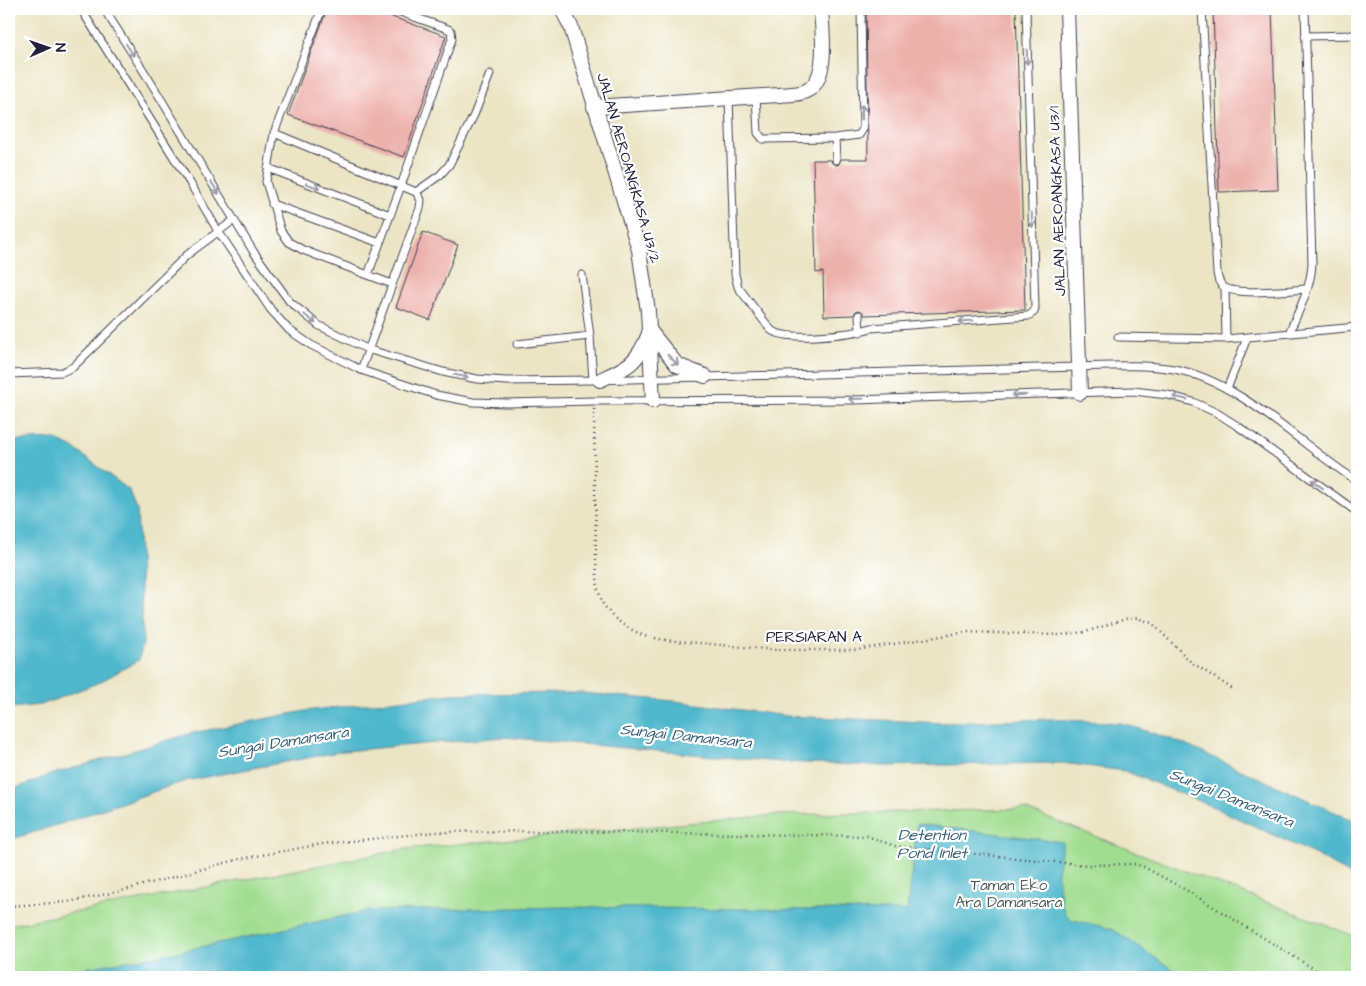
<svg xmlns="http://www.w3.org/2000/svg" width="1366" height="986" font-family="'Architects Daughter',sans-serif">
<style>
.green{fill:#a1dd90;stroke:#628066}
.water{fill:#4fb8cc;stroke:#386d84}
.building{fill:#edb1ac}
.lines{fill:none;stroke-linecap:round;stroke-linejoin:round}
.service-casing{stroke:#403f50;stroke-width:9}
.minor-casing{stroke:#403f50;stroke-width:16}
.path{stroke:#403f50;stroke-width:2.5;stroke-dasharray:1 4;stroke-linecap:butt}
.service{stroke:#fff;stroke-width:7}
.minor{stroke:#fff;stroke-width:14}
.oneway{stroke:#9c9ca7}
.labels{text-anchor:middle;stroke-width:4.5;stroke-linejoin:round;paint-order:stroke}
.street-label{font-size:15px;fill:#22223b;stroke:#fff}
.park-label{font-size:15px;fill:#485a54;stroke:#fff}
.water-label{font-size:16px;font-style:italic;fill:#345e75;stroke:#fff}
</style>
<rect width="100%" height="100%" fill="#fff"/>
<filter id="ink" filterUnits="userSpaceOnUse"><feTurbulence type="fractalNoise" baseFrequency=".02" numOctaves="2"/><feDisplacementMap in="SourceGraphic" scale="10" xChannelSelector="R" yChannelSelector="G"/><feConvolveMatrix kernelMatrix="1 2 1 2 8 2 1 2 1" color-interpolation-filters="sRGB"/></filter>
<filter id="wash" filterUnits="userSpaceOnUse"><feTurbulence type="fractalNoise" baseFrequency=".0096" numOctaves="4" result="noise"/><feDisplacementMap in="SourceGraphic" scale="20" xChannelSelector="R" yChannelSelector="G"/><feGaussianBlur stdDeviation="1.12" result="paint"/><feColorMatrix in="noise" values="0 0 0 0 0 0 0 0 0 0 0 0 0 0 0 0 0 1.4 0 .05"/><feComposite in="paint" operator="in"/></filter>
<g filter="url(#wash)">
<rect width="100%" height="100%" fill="#ebe5c5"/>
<path class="green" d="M1024,809l333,128v40h-1348v-52l396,-76 371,-34z"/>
<path class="water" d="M53,439l19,8 57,43 8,19 6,134 -4,17 -39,22 -59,23 -32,3v-267z
M582,693l92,8 113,15 159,7 105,-4 70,4 53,17 183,82v57l-39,-23 -102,-48 -91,-37 -63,-8 -178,3 -104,-4 -276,-25 -160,14 -159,30 -128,44 -48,15v-49l41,-16 142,-42 113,-22 146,-17z
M917,824l146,18 -6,30 5,33 3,8 5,6 42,10 72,48h-1151l140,-24 194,-42 198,-4 342,4z"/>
<g id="blocks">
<path class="building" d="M327,9h43l76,27 -42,121 -116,-42z
M866,9h150l9,301 -161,5 -1,-3 -4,-2 -3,1 -2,4 -30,1 -1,-44 -7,1 -3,-113h18l1,3 4,2 3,-1 2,-5h27z
M1213,9h59l6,181 -59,2z
M423,232l35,13 -28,75 -34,-13z"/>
</g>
</g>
<g filter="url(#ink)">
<use href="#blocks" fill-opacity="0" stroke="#403f50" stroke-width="1"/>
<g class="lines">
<g class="service-casing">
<path id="service" d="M81,9l109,174 28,48 53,79 18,20 22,15 50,25 75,25 37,7 34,1 87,-2 260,-1 279,-9 35,4 25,7 24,11 22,14 118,85
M104,9l46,72 103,170 37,51 28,23 49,24 76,23 34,7 29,2 87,-1 486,-13c31,-1 64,-3 95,2 67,12 127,77 183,112
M322,9l-48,124 -8,49 15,49 8,11 14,8 65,25 33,-89 51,-147 -1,-8 -3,-2 -56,-20
M1202,9l15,264c1,6 2,11 7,14 12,9 66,3 83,2
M1305,36l52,-1
M756,96l2,37 5,6 72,-1 24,-3 4,-6 -2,-120
M729,98l6,176 3,13 33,43c16,12 81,4 100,-2l157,-12 6,-4 1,-4 -9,-299
M274,133l142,59 5,8 -1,8 -59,162
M835,138l1,22
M268,168l122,47
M416,192l24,-17 9,-10 25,-50 16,-41
M272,204l108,39
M368,275l24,9
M582,275l8,61 3,44
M1225,288l1,51
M859,315l1,17
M1289,333c10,-23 22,-45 23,-70l-7,-254
M1118,337l108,2 131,-12
M517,344l73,-8
M9,374l53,-2 11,-5 114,-112 47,-35
M1227,389l20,-51"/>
</g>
<g class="minor-casing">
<path id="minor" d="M562,9l9,18 68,223 9,61 5,90
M1067,9l13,384
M594,107l185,-12c9,-1 19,0 27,-4 24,-11 16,-61 15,-82
M650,331l27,34 28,11
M600,380c26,-12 37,-16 48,-44"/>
</g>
<path class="path" d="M594,409l2,152 2,29 5,14 10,13 12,9 19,10 21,4 112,10h80l109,-18 93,3 26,-3 41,-13 11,-1 15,5 39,39 43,28
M9,906l59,-4 53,-11 119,-32 82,-15 115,-12 114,-1 316,5 28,10 192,19 48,-1 9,3 42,23 141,87"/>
<use href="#service" class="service"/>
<use href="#minor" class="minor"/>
</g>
<defs><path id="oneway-shaft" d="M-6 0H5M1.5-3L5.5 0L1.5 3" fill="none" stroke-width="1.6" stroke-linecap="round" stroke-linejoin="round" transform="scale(1.25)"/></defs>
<g class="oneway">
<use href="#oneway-shaft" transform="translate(130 50) rotate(57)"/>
<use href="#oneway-shaft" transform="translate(1027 57) rotate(88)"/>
<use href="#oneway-shaft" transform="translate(862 112) rotate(-91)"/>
<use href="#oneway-shaft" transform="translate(313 186) rotate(21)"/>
<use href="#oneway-shaft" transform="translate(215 188) rotate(59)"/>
<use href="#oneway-shaft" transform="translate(1032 220) rotate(88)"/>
<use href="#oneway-shaft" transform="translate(310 319) rotate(39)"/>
<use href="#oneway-shaft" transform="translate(966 321) rotate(176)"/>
<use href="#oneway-shaft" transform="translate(673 360) rotate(44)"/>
<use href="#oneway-shaft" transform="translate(461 376) rotate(11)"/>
<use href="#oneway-shaft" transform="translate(1019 395) rotate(178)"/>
<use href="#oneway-shaft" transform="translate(1180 398) rotate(-166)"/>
<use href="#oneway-shaft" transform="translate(856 399) rotate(179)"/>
<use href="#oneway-shaft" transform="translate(1317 484) rotate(-144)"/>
</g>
</g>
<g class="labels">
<g class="street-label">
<text transform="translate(629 168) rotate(74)" y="5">JALAN AEROANGKASA U3/2</text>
<text transform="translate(1057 201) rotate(-92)" y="5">JALAN AEROANGKASA U3/1</text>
<text x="814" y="642">PERSIARAN A</text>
</g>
<g class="park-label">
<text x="1009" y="890">Taman Eko<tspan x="1009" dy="17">Ara Damansara</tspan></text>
</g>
<g class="water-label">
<text transform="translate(686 735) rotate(6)" y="6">Sungai Damansara</text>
<text transform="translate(283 741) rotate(-9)" y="6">Sungai Damansara</text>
<text transform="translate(1232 797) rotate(22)" y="6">Sungai Damansara</text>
<text x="932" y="840">Detention<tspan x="932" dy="18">Pond Inlet</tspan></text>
</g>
</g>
<rect width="1366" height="986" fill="none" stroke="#fff" stroke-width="30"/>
<g transform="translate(48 48) rotate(88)" stroke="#ffffff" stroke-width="4" paint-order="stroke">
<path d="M0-4L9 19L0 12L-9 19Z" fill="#22223b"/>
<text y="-8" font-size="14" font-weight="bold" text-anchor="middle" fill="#22223b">N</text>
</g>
</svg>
